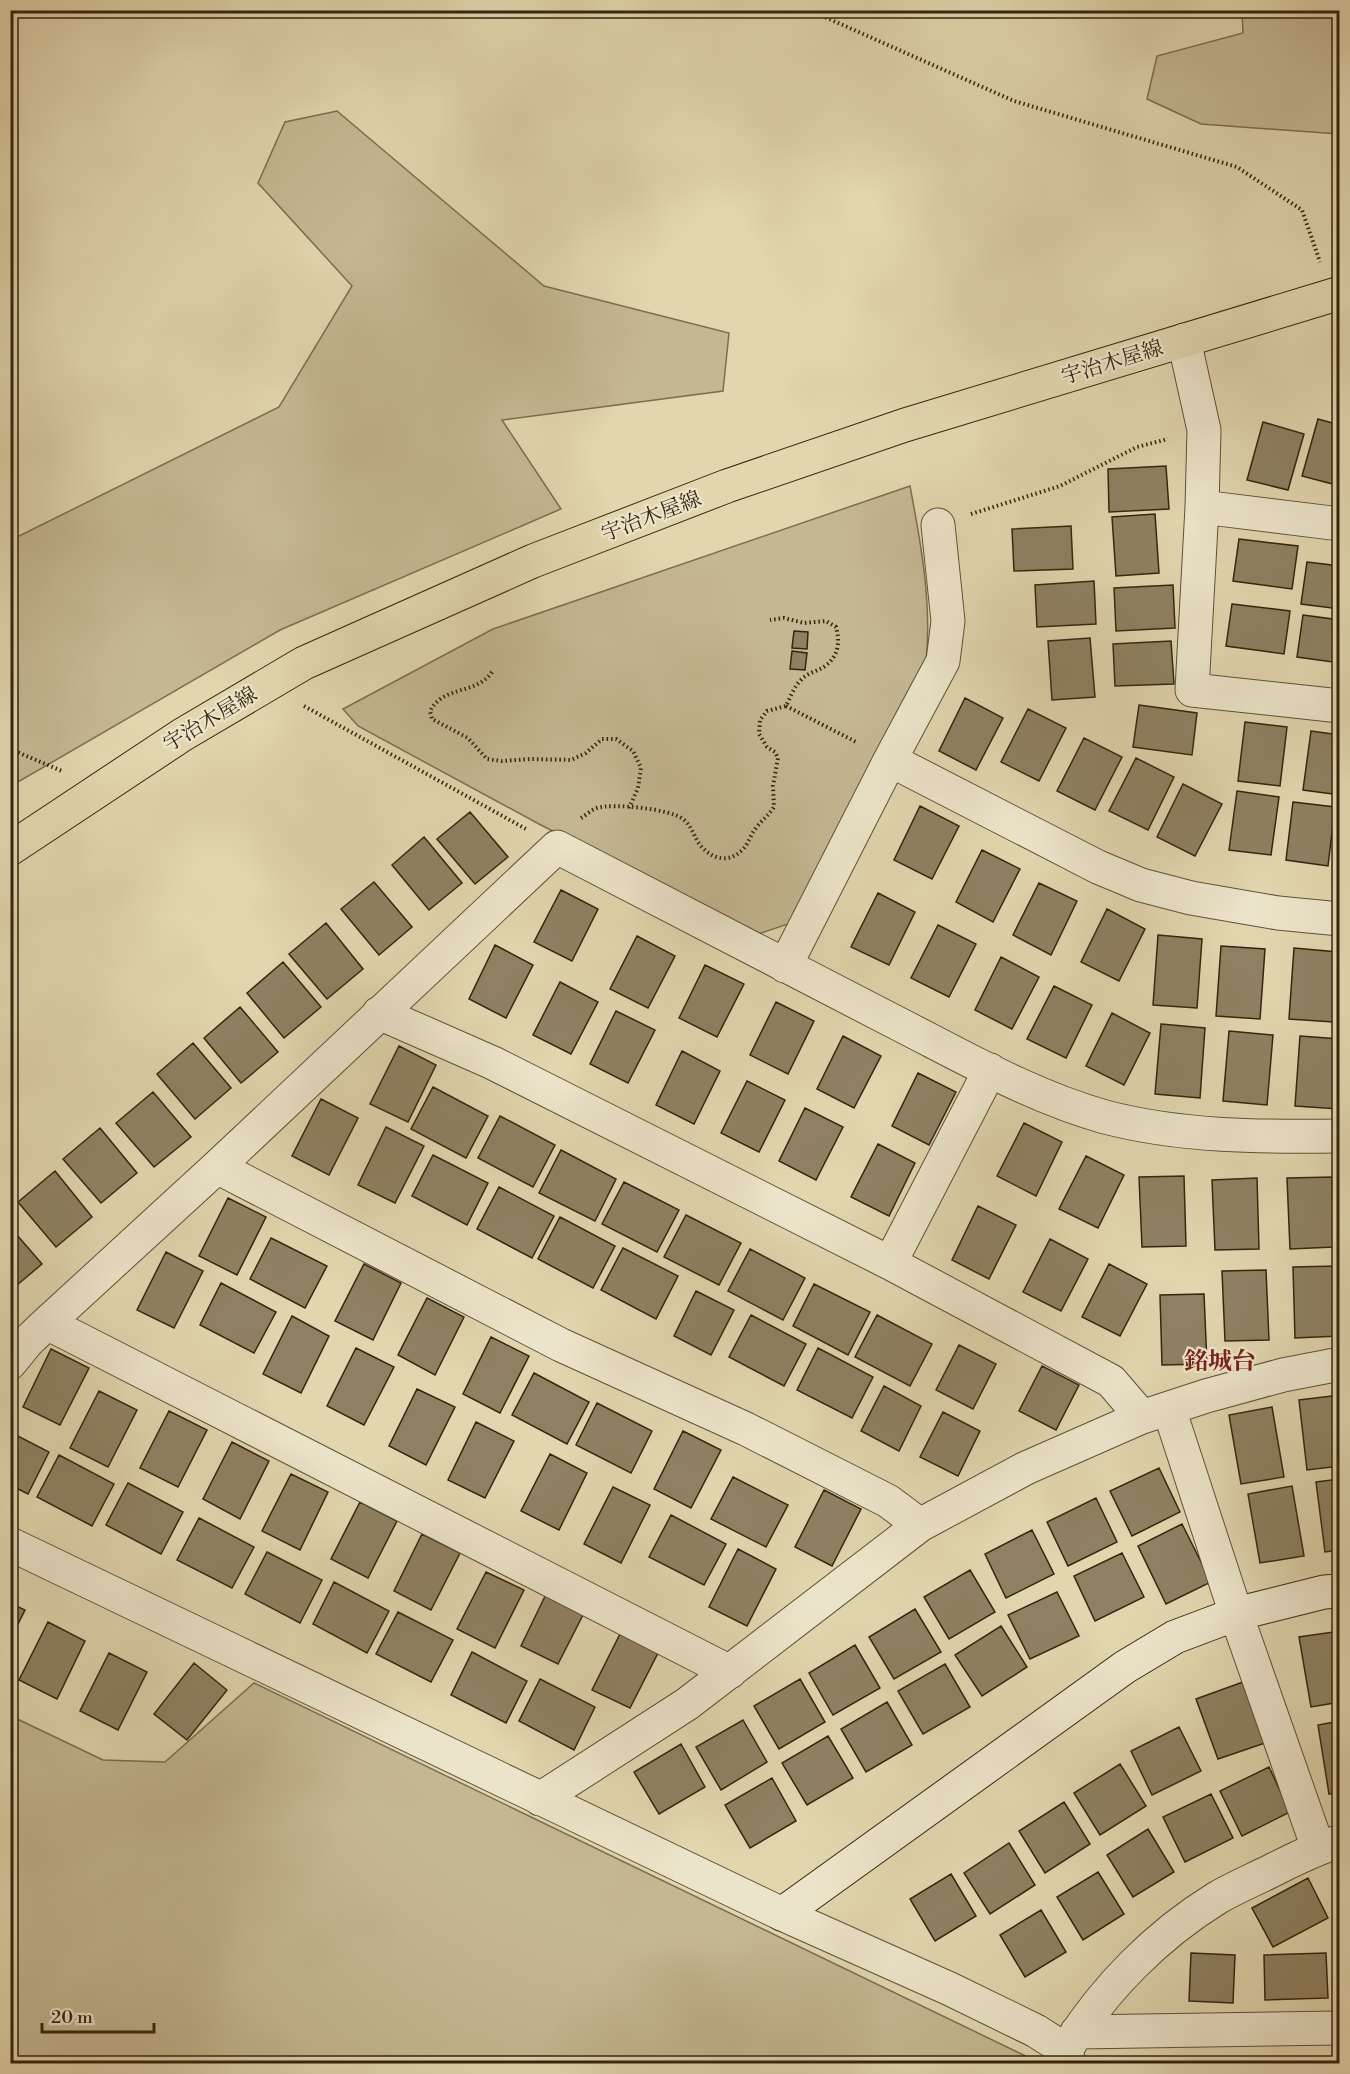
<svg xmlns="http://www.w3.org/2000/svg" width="1350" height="2074" font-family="'Libre Bodoni','Noto Serif JP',serif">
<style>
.green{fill:#c4b893;stroke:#7c6e51;stroke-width:1.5}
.building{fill:#8e8162;stroke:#34250f;stroke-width:1.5}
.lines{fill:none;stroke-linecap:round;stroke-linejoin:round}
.street-casing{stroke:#5f5137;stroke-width:35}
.secondary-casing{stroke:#34250f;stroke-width:35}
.primary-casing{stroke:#34250f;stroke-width:35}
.path{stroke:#34250f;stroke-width:4;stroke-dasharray:1.5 3;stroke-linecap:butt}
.street{stroke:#ece4ca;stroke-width:33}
.secondary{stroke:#ece4ca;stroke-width:33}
.primary{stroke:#e1d6ae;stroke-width:33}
.labels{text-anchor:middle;stroke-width:4.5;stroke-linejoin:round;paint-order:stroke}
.street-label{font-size:21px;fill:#34250f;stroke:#ece4ca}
.quarter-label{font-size:24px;font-weight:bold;fill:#7a1f14;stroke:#ece4ca}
</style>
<rect width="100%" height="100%" fill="#e1d6ae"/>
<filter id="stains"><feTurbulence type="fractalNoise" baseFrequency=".00333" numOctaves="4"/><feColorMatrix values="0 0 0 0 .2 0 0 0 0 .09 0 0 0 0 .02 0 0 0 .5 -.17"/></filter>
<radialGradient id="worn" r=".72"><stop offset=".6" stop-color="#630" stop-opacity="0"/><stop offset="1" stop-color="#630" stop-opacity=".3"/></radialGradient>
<path class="green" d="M1242,11h97v123l-138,-10 -54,-25 10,-43 86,-23z
M337,111l207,175 185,47 -6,58 -221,29 59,89 -281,121 -269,156v-246l268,-133 73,-121 -94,-103 27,-61z
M910,486c11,58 22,117 16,177l-138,261 -33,11 -216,-111 -181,-98 -15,-17 150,-80z
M254,1683l786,380h-1029v-347l92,44 62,2z"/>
<path class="building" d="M1318,419l22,6v61l-38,-10z
M1263,422l41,12 -16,56 -41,-10z
M1166,466l3,43 -60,3 -1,-43z
M1155,514l4,59 -43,3 -4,-59z
M1071,526l2,43 -59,2 -2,-42z
M1239,539l59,7 -6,43 -59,-8z
M1307,562l33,4v43l-39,-5z
M1094,581l2,43 -59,3 -2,-42z
M1173,585l2,43 -59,3 -2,-43z
M1232,604l58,7 -6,43 -58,-8z
M1303,615l37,5v43l-43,-6z
M794,631l14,1 -1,17 -15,-1z
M1090,638l5,59 -43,3 -4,-59z
M1171,641l3,43 -59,2 -2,-42z
M792,651l15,2 -2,17 -15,-1z
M965,698l38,20 -27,52 -37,-19z
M1139,705l58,8 -5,42 -59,-8z
M1028,709l38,19 -27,53 -38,-19z
M1245,722l42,5 -7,59 -42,-5z
M1311,731l29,4v60l-37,-5z
M1084,738l38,19 -27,53 -38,-19z
M1136,758l38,19 -26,53 -39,-19z
M1183,784l39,20 -27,52 -38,-19z
M1237,791l42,6 -8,58 -42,-5z
M1293,802l42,5 -7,59 -42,-6z
M920,806l39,20 -27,53 -38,-19z
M470,812l38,45 -33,27 -38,-45z
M424,837l38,46 -33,27 -37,-45z
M982,850l38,19 -27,53 -37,-20z
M374,882l38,45 -33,28 -38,-46z
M1039,883l38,18 -26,54 -38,-20z
M561,890l37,19 -26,52 -38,-19z
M878,893l37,19 -26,53 -38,-18z
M1107,909l38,20 -26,52 -38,-19z
M326,923l37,46 -36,30 -38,-45z
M938,925l38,19 -27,53 -38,-19z
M1158,935l44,4 -5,69 -44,-3z
M637,936l38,20 -27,52 -38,-19z
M495,945l38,20 -27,53 -37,-19z
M1221,946l44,3 -5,70 -44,-3z
M1294,948l44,4 -5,70 -44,-3z
M1001,957l38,20 -27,52 -37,-19z
M283,962l38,45 -37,31 -37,-45z
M705,965l39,19 -27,53 -38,-19z
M560,982l38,20 -27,52 -38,-19z
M1054,986l38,19 -26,53 -39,-19z
M776,1002l38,19 -26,53 -38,-19z
M240,1007l38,45 -37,31 -37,-45z
M616,1011l39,19 -27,53 -38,-19z
M1112,1013l38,20 -26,52 -38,-19z
M1161,1024l44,4 -5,70 -45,-4z
M1229,1031l44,4 -6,70 -44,-4z
M843,1036l38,20 -27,52 -37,-19z
M1300,1036l40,3 -1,70 -44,-3z
M193,1043l38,45 -36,31 -38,-45z
M399,1046l37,19 -28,57 -38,-18z
M682,1051l38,20 -26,53 -38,-19z
M918,1073l38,19 -27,53 -37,-19z
M747,1081l38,19 -26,52 -38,-19z
M433,1087l55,29 -22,42 -55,-29z
M153,1092l38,45 -37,30 -38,-44z
M321,1099l37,19 -29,57 -37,-19z
M805,1108l38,19 -27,53 -37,-19z
M500,1116l55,29 -22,42 -55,-29z
M1024,1123l38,19 -26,54 -39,-20z
M386,1127l38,19 -29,57 -37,-18z
M100,1128l37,45 -36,30 -38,-44z
M878,1144l37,19 -26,53 -38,-19z
M561,1150l55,29 -21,42 -56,-28z
M433,1155l55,28 -21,42 -55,-29z
M1086,1156l38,19 -26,53 -39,-19z
M55,1171l37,46 -36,30 -38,-45z
M1184,1176l2,70 -44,1 -3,-70z
M1332,1177l2,70 -44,2 -3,-71z
M1257,1178l2,71 -44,1 -3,-70z
M624,1182l55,28 -22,42 -55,-28z
M499,1187l55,29 -22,42 -55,-29z
M228,1198l38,19 -29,58 -38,-19z
M978,1206l38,19 -27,54 -37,-19z
M686,1215l55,28 -22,42 -55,-28z
M560,1217l55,29 -22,42 -55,-29z
M10,1227l32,37 -32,27z
M271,1238l56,28 -22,42 -55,-29z
M1050,1239l38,20 -27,52 -38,-19z
M623,1248l55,28 -22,43 -55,-29z
M750,1249l55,29 -22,42 -55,-29z
M166,1252l37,19 -29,57 -37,-18z
M364,1264l37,19 -28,57 -38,-19z
M1109,1264l38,20 -27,52 -38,-19z
M1337,1266l2,70 -44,2 -2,-71z
M1266,1270l3,70 -44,1 -3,-70z
M221,1283l55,29 -22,41 -54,-28z
M814,1284l56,28 -22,43 -55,-29z
M696,1291l38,19 -23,45 -37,-19z
M1204,1294l3,70 -45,1 -2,-70z
M427,1298l37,19 -29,58 -37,-20z
M751,1315l55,29 -22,42 -55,-29z
M877,1315l55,29 -22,42 -55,-29z
M292,1316l37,20 -28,57 -38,-19z
M491,1337l38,19 -29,57 -37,-19z
M959,1345l37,19 -23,45 -37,-19z
M356,1348l38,19 -30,58 -37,-19z
M818,1348l55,29 -21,41 -55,-28z
M51,1349l38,19 -29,57 -37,-18z
M1042,1366l37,19 -23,45 -37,-19z
M534,1373l55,29 -22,42 -55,-29z
M884,1386l37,20 -22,45 -38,-20z
M417,1389l38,18 -29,58 -37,-19z
M99,1391l38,19 -29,57 -38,-19z
M1340,1395v71l-33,4 -8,-70z
M597,1403l55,28 -21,42 -55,-28z
M1272,1407l12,70 -43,7 -12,-69z
M169,1411l38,19 -29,57 -38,-19z
M943,1412l37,19 -22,45 -38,-19z
M476,1422l38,19 -29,57 -37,-18z
M683,1431l38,19 -30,58 -37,-19z
M10,1432l39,20 -21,42 -18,-9z
M232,1442l37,19 -29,58 -37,-20z
M550,1454l37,19 -28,57 -38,-19z
M59,1455l55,29 -22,42 -55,-29z
M1159,1468l21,44 -48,24 -22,-45z
M291,1474l37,18 -28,58 -38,-19z
M733,1477l55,28 -22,42 -55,-28z
M1340,1479v71l-15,2 -9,-70z
M128,1483l55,29 -22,42 -55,-29z
M1292,1486l12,70 -44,7 -12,-69z
M613,1487l37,18 -29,58 -37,-19z
M824,1490l37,19 -29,57 -37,-19z
M1096,1498l21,44 -49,24 -21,-44z
M360,1502l37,19 -29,57 -37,-19z
M671,1515l55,29 -22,41 -55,-28z
M199,1518l55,29 -22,41 -55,-28z
M1182,1524l29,58 -45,22 -28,-58z
M1032,1530l22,44 -48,24 -21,-44z
M422,1534l38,19 -29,57 -37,-19z
M738,1549l38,20 -29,57 -38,-19z
M267,1552l55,28 -22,43 -55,-29z
M1122,1553l22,44 -49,24 -21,-45z
M970,1570l25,42 -46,27 -25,-42z
M486,1572l38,18 -29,58 -38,-19z
M334,1582l55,29 -22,42 -54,-29z
M549,1588l38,19 -29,57 -37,-18z
M1057,1592l22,44 -49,23 -22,-44z
M10,1603l15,7 -15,30z
M915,1609l26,43 -47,27 -25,-42z
M398,1612l55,28 -22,42 -55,-28z
M48,1622l37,19 -28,58 -38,-19z
M1001,1626l26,41 -45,29 -27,-41z
M1340,1631v71l-29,5 -12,-70z
M621,1632l38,19 -29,57 -38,-18z
M855,1645l25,43 -47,27 -24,-42z
M472,1652l55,29 -21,42 -55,-28z
M109,1653l38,19 -29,58 -38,-19z
M194,1663l33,27 -40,50 -33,-26z
M945,1664l25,43 -47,27 -25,-43z
M540,1679l55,28 -21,43 -55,-29z
M800,1679l25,43 -46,27 -25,-43z
M1243,1682l22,61 -47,16 -22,-60z
M887,1702l25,43 -46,27 -25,-43z
M743,1720l24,42 -46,28 -25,-43z
M1340,1721v71l-11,2 -11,-69z
M1179,1727l22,44 -49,24 -21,-44z
M828,1736l25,42 -46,27 -25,-42z
M681,1744l24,43 -46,27 -25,-42z
M1120,1764l26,42 -46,29 -26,-42z
M1269,1767l21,45 -48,24 -22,-45z
M772,1778l24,43 -46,27 -25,-43z
M1211,1794l22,44 -48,24 -22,-45z
M1064,1802l26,42 -45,29 -26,-42z
M1148,1829l26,43 -41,25 -26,-42z
M1009,1843l26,42 -45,29 -26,-41z
M1098,1872l26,42 -41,26 -26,-43z
M951,1874l25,42 -41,25 -25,-42z
M1308,1878l20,40 -55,29 -21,-39z
M1041,1910l25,42 -41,25 -25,-42z
M1191,1953l44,2 -2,48 -44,-2z
M1326,1953l2,45 -63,2 -1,-45z"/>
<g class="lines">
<g class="street-casing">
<path id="street" d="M1184,340l20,90 -2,77 -10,183 148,16
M1202,507l138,17
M890,760l53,-99 5,-40 -10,-96
M785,966l105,-206 208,107 43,18 50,13 87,15 62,6
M379,1013l114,50 397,200 221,118 31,36
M217,1167l344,178 185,84 142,72 32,24
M890,1263l100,-193
M47,1323l683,349
M10,1363l17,-21 20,-19 170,-156 340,-320c111,58 222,116 334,173 69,35 139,76 214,97 77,20 156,20 235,19
M1169,1409l67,205 82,234
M10,1544l772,370 168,75 86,42 30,19
M540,1799l147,-95 233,-179 106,-57 116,-51 64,-21 77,-21 57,-11
M1077,2032l263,-4
M1069,2064l-3,-14c37,-61 91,-115 151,-152 17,-10 36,-18 54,-27 22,-11 43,-22 67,-29"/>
</g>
<g class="secondary-casing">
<path id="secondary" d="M782,1914l343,-247 50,-30 61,-23 88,-22 16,-1"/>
</g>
<g class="primary-casing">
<path id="primary" d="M10,849l172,-114 122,-72 229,-102 194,-75 178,-61 435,-132"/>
</g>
<path class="path" d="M809,10l205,91 223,66 65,43 18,52
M971,514l89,-28 77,-39 31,-8
M492,672c-16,23 -48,13 -62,39l2,8 36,19 19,21 15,2 28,-2 41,1 15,-7 16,-14h14l17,12 8,17 -3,20 -9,20
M304,706l222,123
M786,706l72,37
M10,749l52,22
M581,818c5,-3 10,-8 16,-10 16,-5 73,1 86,11 10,8 11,19 18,27 13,15 30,17 43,2 5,-6 7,-14 12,-20 6,-8 13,-13 18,-21l-1,-21 5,-28 -3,-6 -8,-5 -8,-13 1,-14 7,-9 19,-5c4,-8 8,-19 14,-25 8,-9 17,-9 25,-15 14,-10 15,-24 11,-39l-10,-6 -22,2 -20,-5 -14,2"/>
<use href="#street" class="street"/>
<use href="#secondary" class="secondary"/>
<use href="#primary" class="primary"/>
</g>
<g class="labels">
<g class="street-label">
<text transform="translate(1112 362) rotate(-17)" y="7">宇治木屋線</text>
<text transform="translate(651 516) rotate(-21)" y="7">宇治木屋線</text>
<text transform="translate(210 719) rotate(-31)" y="7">宇治木屋線</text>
</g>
<g class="quarter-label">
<text x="1220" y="1369">銘城台</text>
</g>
</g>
<rect width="1350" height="2074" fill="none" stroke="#e1d6ae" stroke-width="36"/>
<rect x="12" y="12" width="1326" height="2050" fill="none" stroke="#34250f" stroke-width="3"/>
<rect x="18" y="18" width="1314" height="2038" fill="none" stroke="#34250f" stroke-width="1.5"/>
<path d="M42 2023v9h112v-9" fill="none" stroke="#34250f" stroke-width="3"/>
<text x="51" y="2023" font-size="18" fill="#34250f" stroke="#ece4ca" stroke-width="4.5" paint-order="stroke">20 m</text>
<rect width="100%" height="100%" filter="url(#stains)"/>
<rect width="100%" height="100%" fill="url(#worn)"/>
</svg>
